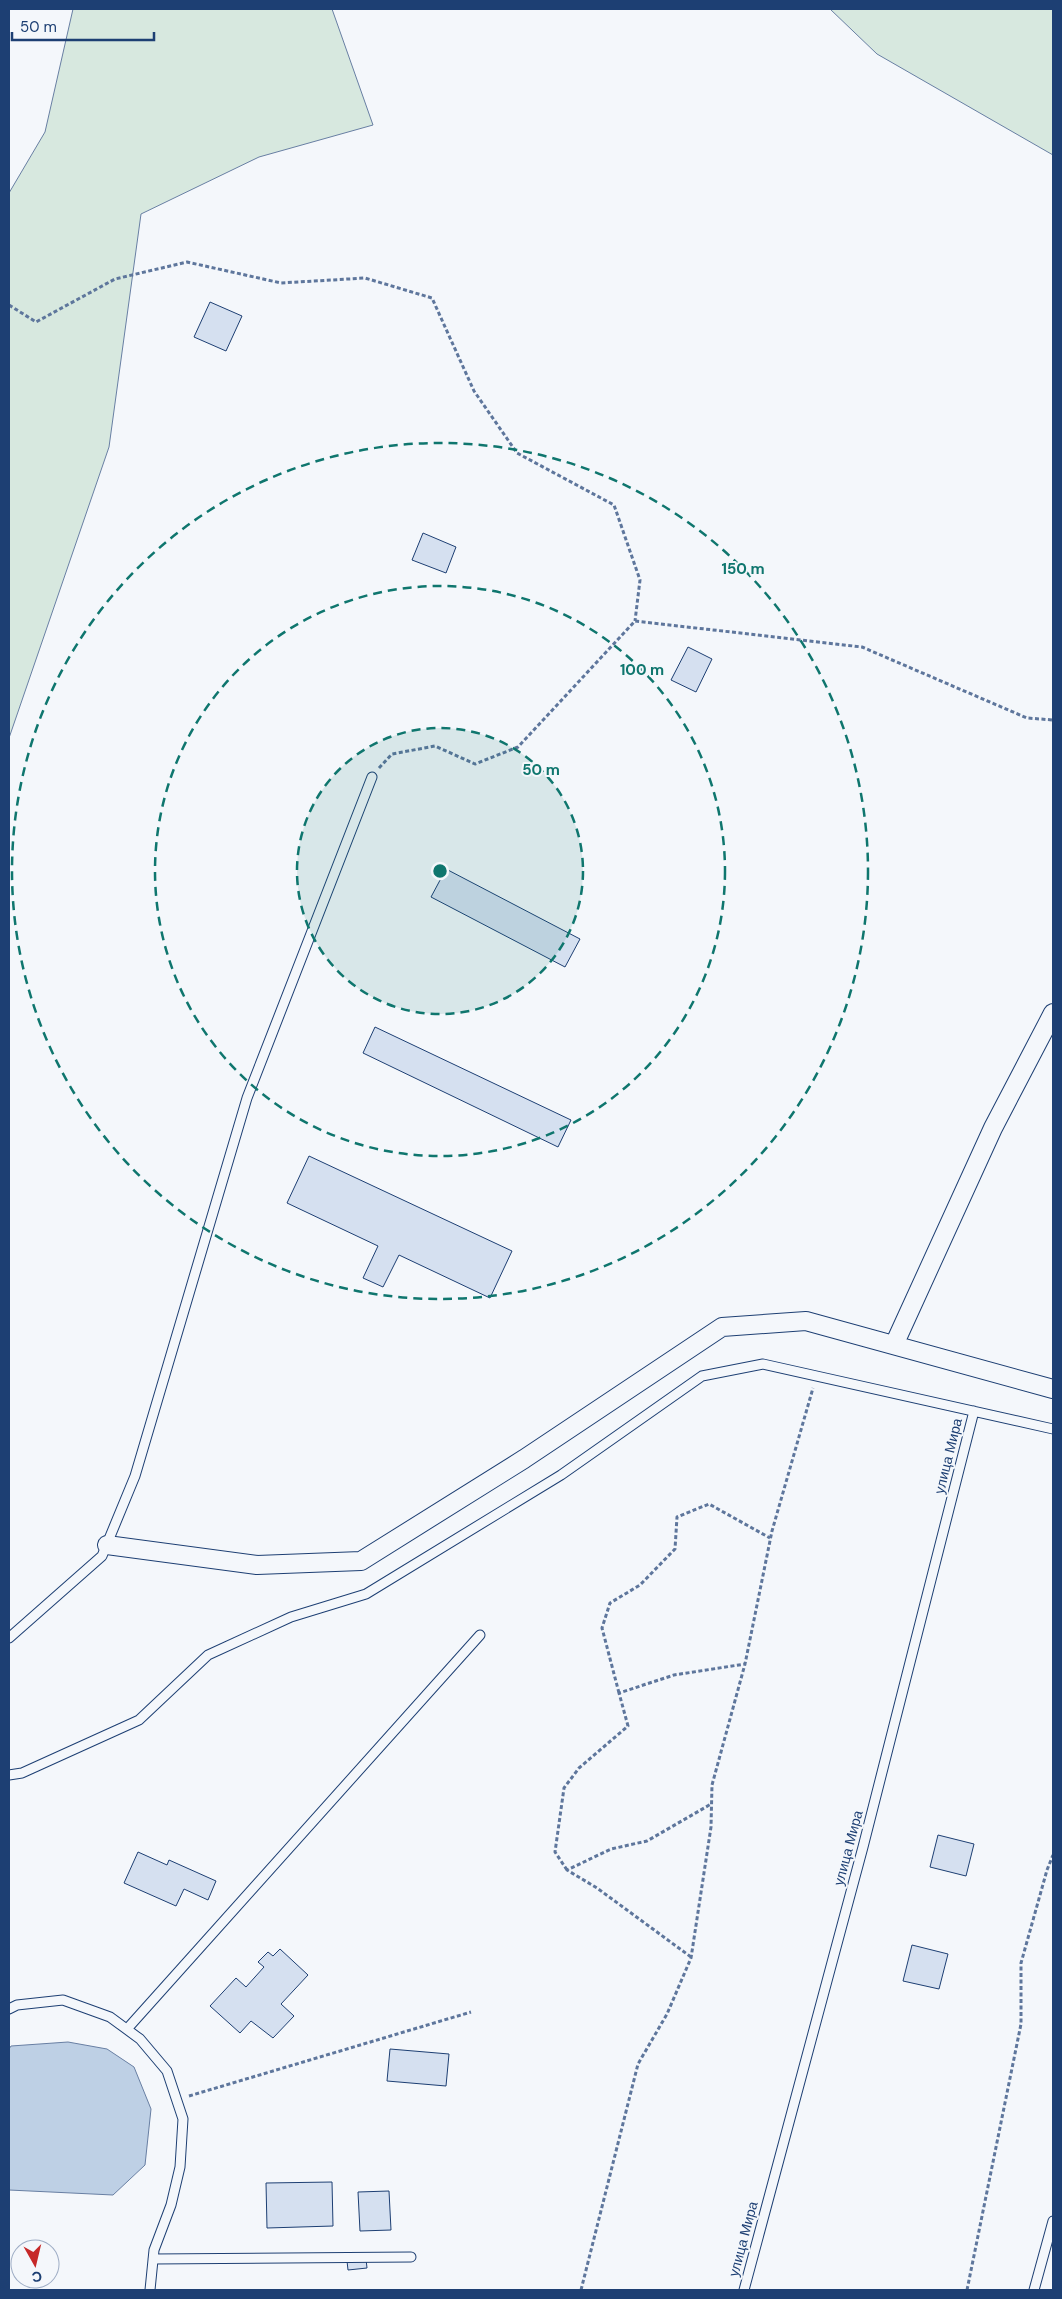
<svg xmlns="http://www.w3.org/2000/svg" width="1062" height="2299" font-family="'DM Sans',sans-serif">
<style>
.green{fill:#d7e8df;stroke:#687fa3}
.water{fill:#bed0e5;stroke:#687fa3}
.building{fill:#d5e0f0;stroke:#1d3f73}
.lines{fill:none;stroke-linecap:round;stroke-linejoin:round}
.lane-casing{stroke:#1d3f73;stroke-width:11}
.street-casing{stroke:#1d3f73;stroke-width:20}
.path{stroke:#5e769c;stroke-width:3;stroke-dasharray:4 2.5;stroke-linecap:butt}
.lane{stroke:#f4f7fb;stroke-width:9}
.street{stroke:#f4f7fb;stroke-width:18}
.ring{fill:none;stroke:#0f766e;stroke-width:2.5;stroke-dasharray:9 6}
.labels{text-anchor:middle;stroke-width:4;stroke-linejoin:round;paint-order:stroke}
.street-label{font-size:14px;fill:#1d3f73;stroke:#f4f7fb}
.centre{fill:#0f766e;stroke:#f4f7fb;stroke-width:2.5}
.ring-label{font-size:15px;text-anchor:middle;font-weight:bold;fill:#0f766e;stroke:#f4f7fb;stroke-width:4;stroke-linejoin:round;paint-order:stroke}
</style>
<rect width="100%" height="100%" fill="#f4f7fb"/>
<path class="green" d="M73,9h259l41,116 -114,32 -118,57 -32,233 -100,291v-545l36,-61z
M830,9h223v146l-176,-101z"/>
<path class="water" d="M68,2042l39,7 27,18 17,42 -6,56 -32,30 -104,-5v-141l2,-3z"/>
<path class="building" d="M210,302l32,14 -16,35 -32,-14z
M423,533l33,14 -10,26 -34,-13z
M688,647l24,12 -16,33 -25,-12z
M446,869l134,70 -15,28 -134,-70z
M375,1027l196,93 -13,27 -195,-94z
M309,1156l203,95 -22,47 -91,-43 -16,32 -20,-9 15,-32 -91,-43z
M938,1835l36,9 -8,32 -36,-9z
M138,1852l29,13 2,-5 47,21 -8,19 -24,-11 -8,17 -52,-23z
M912,1945l36,9 -9,35 -36,-8z
M280,1949l28,26 -27,29 13,12 -21,22 -22,-17 -11,12 -30,-27 26,-28 10,9 18,-20 -6,-5 10,-10 5,4z
M390,2049l59,5 -3,32 -59,-5z
M332,2182l1,44 -66,2 -1,-45z
M389,2191l2,39 -31,1 -2,-39z
M366,2259l1,9 -19,2 -1,-9z"/>
<g class="lines">
<g class="lane-casing">
<path id="lane" d="M9,1638l93,-82 33,-80 112,-378 125,-321
M9,1775l13,-2 117,-53 69,-65 83,-38 75,-23 195,-119 141,-99 61,-12 290,65
M9,2009l8,-4 46,-5 47,17 30,22 27,32 16,48 -3,48 -9,38 -17,45 -4,40
M127,2029l353,-394
M153,2259l258,-2
M744,2290l119,-443 111,-436
M1034,2290l19,-69"/>
</g>
<g class="street-casing">
<path id="street" d="M894,1345l99,-217 60,-115
M107,1545l150,20 104,-4 163,-102 198,-132 84,-6 247,68"/>
</g>
<path class="path" d="M9,305l27,17 79,-43 72,-17 94,21 84,-5 67,20 42,93 43,62 97,52 26,75 -5,41
M379,768l13,-14 43,-8 40,18 43,-17 117,-126 227,26 165,71 26,2
M619,1693l-17,-65 8,-25 30,-18 35,-36 2,-32 32,-13 61,34
M567,1870l-12,-18 9,-64 15,-20 49,-42 -9,-33 55,-18 71,-11
M691,1957l-94,-69 -30,-18 44,-21 36,-8 64,-37
M189,2096l282,-84
M581,2290l57,-226 29,-50 24,-56 20,-131 1,-42 33,-121 27,-133 41,-143
M967,2290l54,-266v-61l26,-93 6,-15"/>
<use href="#lane" class="lane"/>
<use href="#street" class="street"/>
</g>
<circle cx="440" cy="871" r="143" fill="#0f766e" fill-opacity=".12"/>
<g class="ring">
<circle cx="440" cy="871" r="143"/>
<circle cx="440" cy="871" r="285"/>
<circle cx="440" cy="871" r="428"/>
</g>
<g class="labels">
<g class="street-label">
<text transform="translate(948 1456) rotate(-76)" y="5">улица Мира</text>
<text transform="translate(848 1848) rotate(-75)" y="5">улица Мира</text>
<text transform="translate(743 2239) rotate(-75)" y="5">улица Мира</text>
</g>
</g>
<circle cx="440" cy="871" r="8" class="centre"/>
<g class="ring-label">
<text x="743" y="574">150 m</text>
<text x="642" y="675">100 m</text>
<text x="541" y="775">50 m</text>
</g>
<rect width="1062" height="2299" fill="none" stroke="#1d3f73" stroke-width="20"/>
<g transform="translate(35 2264) rotate(172)"><circle r="24" fill="#f4f7fb" stroke="#9eadc5"/>
<path d="M0-4L9 19L0 12L-9 19Z" fill="#c62828"/>
<text y="-8" font-size="14" font-weight="bold" text-anchor="middle" fill="#1d3f73">С</text>
</g>
<path d="M12 32v8h142v-8" fill="none" stroke="#1d3f73" stroke-width="2.5"/>
<text x="20" y="32" font-size="15" fill="#1d3f73" stroke="#f4f7fb" stroke-width="4" paint-order="stroke">50 m</text>
</svg>
